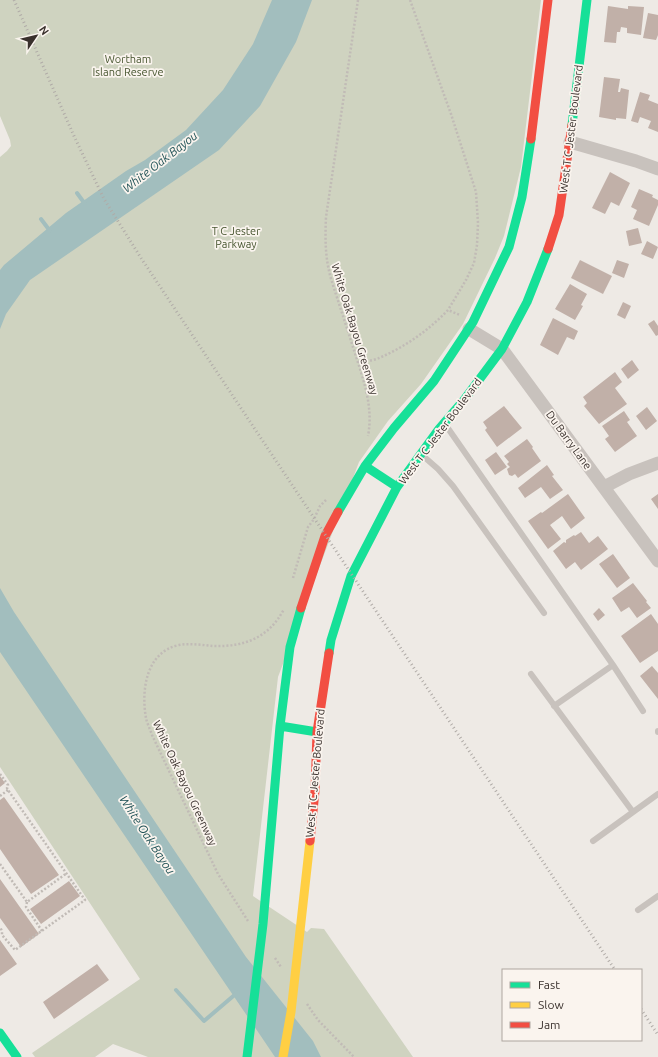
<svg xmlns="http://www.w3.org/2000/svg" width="658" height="1057" font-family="Ubuntu,sans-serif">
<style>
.green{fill:#cfd3c0}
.water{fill:#a2bebe}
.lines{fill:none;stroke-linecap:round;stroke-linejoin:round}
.stream{stroke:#a2bebe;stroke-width:4}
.building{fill:#c1b0a8}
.path{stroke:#c1bbb6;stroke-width:2.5;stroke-dasharray:2 2;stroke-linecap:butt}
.lane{stroke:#c8c2bd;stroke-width:6}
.street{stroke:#c8c2bd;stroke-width:13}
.fast{stroke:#16e098;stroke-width:9}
.slow{stroke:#ffcf43;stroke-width:9}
.jam{stroke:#f24e42;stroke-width:9}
.rail{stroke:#b0aba7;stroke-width:3;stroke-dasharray:1 3;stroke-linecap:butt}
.labels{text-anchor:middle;stroke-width:3.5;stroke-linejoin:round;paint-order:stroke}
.park-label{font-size:11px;fill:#485631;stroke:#faf4ee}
.street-label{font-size:11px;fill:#39302c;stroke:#faf4ee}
.water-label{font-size:12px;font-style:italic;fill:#235458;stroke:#faf4ee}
</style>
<rect width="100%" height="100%" fill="#eeeae5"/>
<path class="green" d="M0,0h541l-20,167 -17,69 -9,22 -32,66 -42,60 -33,37 -29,41 -81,215 -25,219 54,36 4,-4 13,1 89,128h-265l-35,-13 -18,13h-60l-3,-4 108,-74 -140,-212v-610l7,-6 4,-5 -1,-6 -10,-24z"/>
<path class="water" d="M272,0h40l-16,42 -36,64 -41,44 -189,130 -24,34 -6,15v-59l4,-5 62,-52 60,-42 19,-11 41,-30 37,-40 30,-46z
M0,588l14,24 232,345 67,84 8,16h-46l-275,-405z"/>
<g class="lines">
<path class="stream" d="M77,193l8,11
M41,219l9,12
M176,990l28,31 34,-29"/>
</g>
<path class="building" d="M608,6l20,3v-3l16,1 -3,28 -14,-2v-5l-6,-1 -1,5h-3l-1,11 -12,-1z
M648,13l10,2v20l-2,5 -13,-2z
M604,77l16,2 -2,13h2l1,-4 8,2 -3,29 -10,-1v2l-17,-3z
M640,92l10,3 -2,5 10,4v28l-10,-4 3,-7 -11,-4 -2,6 -7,-2z
M610,172l20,11 -11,23 -8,-4 -6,12 -13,-6z
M639,189l14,6 -1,2 6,3v5l-9,21 -16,-7 4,-9 -6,-3z
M638,228l4,15 -13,3 -3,-15z
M647,241l11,6 -5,12 -12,-5z
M580,260l32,16 -9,18 -32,-16z
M617,260l12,4 -5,14 -12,-5z
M570,284l17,10 -6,11 2,1 -8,14 -20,-11z
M623,302l8,4 -6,13 -8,-4z
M553,318l25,13 -4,9 -7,-3 -9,18 -18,-10z
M654,320l4,6v9l-2,1 -8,-12z
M632,360l7,10 -11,9 -7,-10z
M615,372l7,10 -7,6 12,16 -28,20 -15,-18 3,-3 -4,-6z
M504,406l18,22 -25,19 -12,-17 2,-2 -4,-6z
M647,407l10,14 -11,9 -10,-14z
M624,411l6,9 -3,2 10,14 -22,16 -10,-13 4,-3 -7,-10z
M527,439l6,8 -1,1 9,13 -23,17 -3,-4 -3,2 -3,-1 -2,-6 3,-2 -3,-3 2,-2 -5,-6z
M496,452l11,15 -12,8 -10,-15z
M547,465l7,10 -2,1 11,14 -13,9 -9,-12 -16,11 -7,-10z
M568,494l17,24 -14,11 -9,-13 -12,9 11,14 -13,10 -20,-28 13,-9 1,1z
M658,494v15l-7,-10z
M581,532l8,11 9,-7 10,13 -27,21 -6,-8 -9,7 -13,-18 11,-9 2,1v-3l8,-5 1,1z
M613,554l17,24 -13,10 -18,-24z
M633,583l14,18 -1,1 5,6 -14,10 -8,-11 -8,5 -9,-14z
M599,608l6,7 -7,6 -5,-7z
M651,614l7,10v27l-18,12 -19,-27z
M652,666l6,7v26l-18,-23z
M0,776l5,7 -5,4z
M4,797l55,78 -28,19 -31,-45v-49z
M0,879l39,55 -18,13 -21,-29z
M69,881l11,15 -39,28 -11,-15z
M0,940l17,24 -17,12z
M97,964l12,16 -55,39 -11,-17z"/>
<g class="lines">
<path class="path" d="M358,0l-32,217c-1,23 -1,43 6,65 7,22 14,43 21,65 9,29 21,58 15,89
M410,0l41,114 25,78 2,31 -1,22 -3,18 -8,17 -18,30
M358,362c6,-1 15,-1 21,-4 26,-11 50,-28 69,-48l12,5
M293,578l15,-51 6,-8 6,-13 6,-6
M0,774l8,11 -1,3 1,2 77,110 -70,50 -13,-15v-4l-2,-4
M0,796l8,-6
M0,864l27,38 40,-29
M27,902l-1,5 16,24
M248,921l-30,-47 -66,-139c-2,-6 -5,-12 -6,-17 -5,-28 0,-66 33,-73 11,-2 23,0 34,1 31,1 56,-8 71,-37
M275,958l6,9
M307,1004l11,16 36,37"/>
<path class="lane" d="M445,424l168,241 30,46
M422,455l16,14 15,17 91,127
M531,674l102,138
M554,706l59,-41
M658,731v1
M593,841l65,-47
M638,910l20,-14"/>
<path class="street" d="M570,142l66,19 22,8
M469,329l33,20 156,212
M604,487l25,-13 29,-11"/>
<path class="fast" d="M572,125l15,-125
M365,466l32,21
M338,512l27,-46 29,-38 40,-47 39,-59 36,-75 13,-50 9,-58
M329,653l2,-13 20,-64 46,-89 42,-58 25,-29 38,-51 25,-47 21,-53
M280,726l37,6
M0,1033l17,24
M247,1057l16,-133 17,-198 10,-79 11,-39"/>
<path class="slow" d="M283,1057l8,-45 19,-171"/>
<path class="jam" d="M531,139l17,-139
M548,249l11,-34 13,-90
M301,608l24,-72 13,-24
M310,841l5,-50 2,-59 12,-79"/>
<path class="rail" d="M14,0l60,136 30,63 37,59 474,712
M641,1009l17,26"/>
</g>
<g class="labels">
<g class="park-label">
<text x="128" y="63">Wortham<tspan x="128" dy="13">Island Reserve</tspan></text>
<text x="236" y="235">T C Jester<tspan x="236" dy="13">Parkway</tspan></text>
</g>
<g class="street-label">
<text transform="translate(571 129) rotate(-83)" y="4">West T C Jester Boulevard</text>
<text transform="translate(355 329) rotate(73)" y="4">White Oak Bayou Greenway</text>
<text transform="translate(440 431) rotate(-53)" y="4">West T C Jester Boulevard</text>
<text transform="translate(569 440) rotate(54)" y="4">Du Barry Lane</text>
<text transform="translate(315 773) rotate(-85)" y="4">West T C Jester Boulevard</text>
<text transform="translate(185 783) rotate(65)" y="4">White Oak Bayou Greenway</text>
</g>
<g class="water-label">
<text transform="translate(160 162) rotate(-38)" y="4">White Oak Bayou</text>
<text transform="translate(147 835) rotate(57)" y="4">White Oak Bayou</text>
</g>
</g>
<rect x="502" y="969" width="140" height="72" fill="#faf4ee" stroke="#ada6a0"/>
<rect x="510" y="982" width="20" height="6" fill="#16e098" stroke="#ada6a0"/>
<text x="538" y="989" font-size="12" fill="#39302c">Fast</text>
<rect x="510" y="1002" width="20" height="6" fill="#ffcf43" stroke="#ada6a0"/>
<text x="538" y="1009" font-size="12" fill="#39302c">Slow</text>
<rect x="510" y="1022" width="20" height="6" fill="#f24e42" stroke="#ada6a0"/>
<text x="538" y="1029" font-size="12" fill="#39302c">Jam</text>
<g transform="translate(36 36) rotate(55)" stroke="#faf4ee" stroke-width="3" paint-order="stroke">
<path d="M0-3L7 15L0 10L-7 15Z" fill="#39302c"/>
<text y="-6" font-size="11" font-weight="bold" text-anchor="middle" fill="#39302c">N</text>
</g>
</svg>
